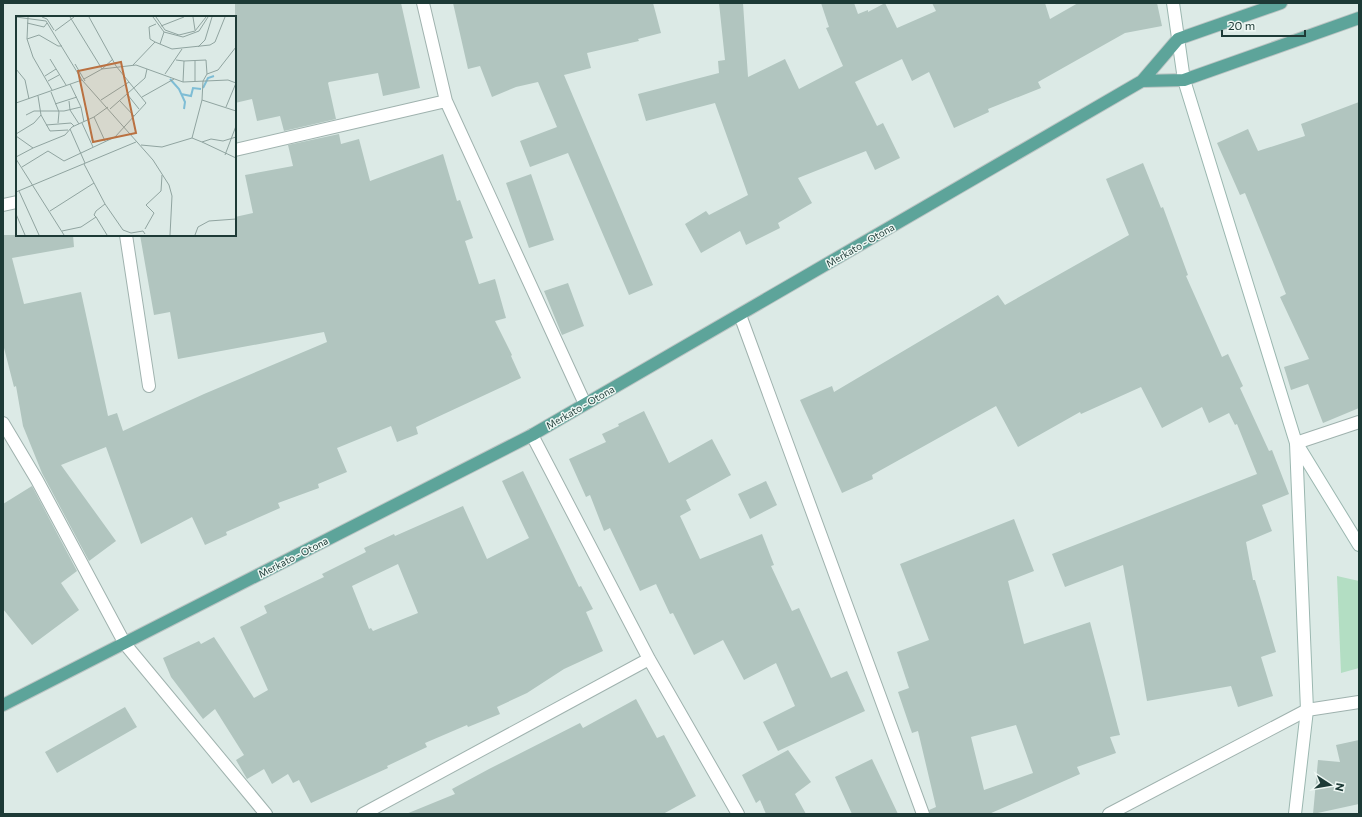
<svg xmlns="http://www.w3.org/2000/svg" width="1362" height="817" font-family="Commissioner,sans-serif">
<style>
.green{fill:#b3dec3}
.building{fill:#b1c5bf;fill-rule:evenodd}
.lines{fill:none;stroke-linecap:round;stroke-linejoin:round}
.street-casing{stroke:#9fb2ae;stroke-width:14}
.secondary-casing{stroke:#9bb7b0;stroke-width:14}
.primary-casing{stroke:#bbc4c3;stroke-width:14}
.street{stroke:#fff;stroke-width:12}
.secondary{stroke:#fff;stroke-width:12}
.primary{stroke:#5da49a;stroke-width:12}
.labels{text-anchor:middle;stroke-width:3;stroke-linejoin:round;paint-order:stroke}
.street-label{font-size:10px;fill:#1d3a36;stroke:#edf7f3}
.inset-river{fill:none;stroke:#7ebdd5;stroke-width:2}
.inset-road{fill:none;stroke:#90a4a0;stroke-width:1}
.view{fill:#ba7141;fill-opacity:0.15;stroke:#ba7141;stroke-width:2}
.inset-edge{fill:none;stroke:#1d3a36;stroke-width:2}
</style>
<rect width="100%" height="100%" fill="#dceae6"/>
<path class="green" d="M1337,576l22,5v87l-18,5z"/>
<path class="building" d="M235,3h166l19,85 -37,8 -5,-23 -49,9 -1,1 8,36 -52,12 -4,-15 -23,5 -5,-22 -17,4z
M453,3h200l8,30 -23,6 1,2 -52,12 4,15 -27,7 89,210 -24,10 -61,-142 -38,14 -10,-26 37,-14 -19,-45 -22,5 -24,10 -12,-31 -12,3z
M719,3h24l5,74 37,-18 14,30 44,-23 -17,-38 3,-1 -8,-24h33l4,11 10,-4v2l17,-9 12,25 39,-17 -4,-8h113l5,16 28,-16h79l5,23 -37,7 -87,49 3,6 -53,21 1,3 -35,16 -25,-56 -17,9 -10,-22 -47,23 22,44 6,-3 17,35 -25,12 -9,-19 -68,27 14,25 -34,20 2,5 -34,17 -6,-14 -39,22 -16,-29 21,-13 3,4 39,-20 -33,-92 -69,18 -8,-27 81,-21 -1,-12 7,-1z
M1359,102v306l-36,15 -15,-39 -17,6 -7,-23 25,-8 -29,-62 6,-3 -41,-101 -5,2 -23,-52 31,-14 10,22 47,-15 -4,-12z
M339,134l2,10 18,-5 11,42 73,-27 14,47 3,-1 13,38 -8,3 14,43 16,-5 11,39 -11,3 17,34 -1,1 10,22 -105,49 2,7 -21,8 -6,-16 -54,22 10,24 -29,12 1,4 -41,15 2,5 -54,24 1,3 -22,10 -13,-28 -51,27 -35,-97 -45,18 55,76 -27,20 -47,-88 -19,-47 -7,-40 -2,1 -11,-43v-109h70l1,12 -62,11 12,46 57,-12 27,124 9,-3 6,18 81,-37 123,-52 -3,-10 -146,27 -8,-47 -16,3 -14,-80h95v-18l18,-4 -8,-38 48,-9 -5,-21z
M1143,163l18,45 2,-1 25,68 -2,1 36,81 6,-3 15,32 -3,2 29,63 3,-1 17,44 -27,11 10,26 -26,11 7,38h2l21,72 -15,5 12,39 -35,11 -7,-21 -84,15 -24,-136 -58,22 -13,-33 205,-80 -20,-50 -2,1 -6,-12 -20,10 -7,-16 -40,21 -21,-41 -60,27 -1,-2 -62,35 -22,-41 -124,69 1,4 -31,14 -42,-93 32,-14 2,6 164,-97 7,10 124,-70 -23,-56z
M531,174l23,66 -25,8 -23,-65z
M568,283l16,43 -22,9 -18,-44z
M644,411l25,52 43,-24 19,36 -45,25 5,10 -11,6 20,43 62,-25 12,31 -3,1 21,45 7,-3 32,70 16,-7 18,40 -87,40 -15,-29 32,-16 -19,-43 -32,17 -21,-40 -29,15 -21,-42 -3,1 -14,-30 -16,7 -30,-63 -6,3 -14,-36 -4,2 -17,-38 37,-17 -4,-8 17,-8 -1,-2z
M523,471l56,116 2,-1 12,23 -7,3 17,39 -39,18 -37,24 -30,14 3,7 -32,13 -1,-2 -42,18 2,4 -40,19 1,2 -77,35 -12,-23 -6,3 -5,-9 -16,10 -8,-15 -17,10 -11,-19 8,-5 -29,-46 -12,10 -32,-42 -8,-19 36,-17 2,3 13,-7 40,61 14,-8 -28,-63 27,-14 -3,-7 60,-29 -2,-3 44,-22 -2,-4 30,-14 1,2 68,-30 24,53 42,-21 -27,-57zM398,564l20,49 -45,18 -2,-3 -2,1 -17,-43z
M766,481l11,24 -27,14 -12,-25z
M32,486l45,85 -16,12 18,27 -47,35 -29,-36v-105z
M1014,519l20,52 -26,10 16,63 66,-22 30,113 -10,2 6,16 -39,14 3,7 -91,40h-59l-1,-4 7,-3 -18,-76 -6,2 -14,-41 11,-4 -12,-36 32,-12 -29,-76zM1016,725l17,48 -49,17 -13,-53z
M636,699l21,39 7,-3 32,61 -33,18h-257l49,-20 -3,-5 37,-20 91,-46 3,5z
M125,707l12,20 -80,46 -12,-21z
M1359,740v64l-46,10 5,-54 22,2 -4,-17z
M788,750l23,32 -16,12 11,20h-40l-6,-14 -4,3 -14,-28z
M872,759l26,55h-46l-17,-37z"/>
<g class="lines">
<g class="street-casing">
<path id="street" d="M423,3l23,98 139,303
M235,150l211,-49
M3,205l14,-3
M126,235l23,151
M740,315l183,499
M3,423l34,57 88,164 141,170
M532,435l117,224 89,155
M1296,443l63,-21
M363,814l286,-155
M1109,814l198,-104 52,-8"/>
</g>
<g class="secondary-casing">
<path id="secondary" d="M1173,3l11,77 112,363 11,267 -12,104
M1297,444l62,101"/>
</g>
<g class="primary-casing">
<path id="primary" d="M1142,81l42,-1 175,-62
M3,705l529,-270 610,-354 36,-42 103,-36"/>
</g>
<use href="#street" class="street"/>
<use href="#secondary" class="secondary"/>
<use href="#primary" class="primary"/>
</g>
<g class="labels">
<g class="street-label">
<text transform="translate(860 245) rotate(-30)" y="4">Merkato - Otona</text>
<text transform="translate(580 407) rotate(-30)" y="4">Merkato - Otona</text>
<text transform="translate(293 557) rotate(-27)" y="4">Merkato - Otona</text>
</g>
</g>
<g transform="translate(16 16)">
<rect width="220" height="220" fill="#dceae6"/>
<path class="inset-river" d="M154,63l9,10 6,13 -1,7M187,72l5,-10 6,-2M165,78l10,2 2,-8 8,1"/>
<path class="inset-road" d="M0,1l30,4M12,1l-1,22 6,18 19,33M26,1l5,2 7,11M54,1l32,52 11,-10M137,1l11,15 19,5 16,-6 9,-14M140,1l9,13 14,5 16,-4 11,-14M177,1l2,13M30,5l36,59 71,80 16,25 3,11 -2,39M11,7l17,4 3,-4M145,10l23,-9M39,15l19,-14M11,23l12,-4 19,11h4M139,26l-5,-3 -1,-12 7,-3M144,28l4,-12M182,31l7,-7 7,-23M34,43l16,26M160,44l8,1 -1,21M168,45l22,-1 1,14 -4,7 -1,19 -10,38M59,48l10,17M117,49l22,-23 17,7 38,-4 5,-3 10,-25M0,53l9,11 4,19M149,58l17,-25M191,58l11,-4 18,-23M29,60l11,-7M68,63l18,-10 34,-4 47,17 45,-2 8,3M32,65l11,-6M179,65v-20M54,68l11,23 3,15M35,76l8,20 -1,11M111,78l12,15M126,81l32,-18M85,84l28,-18M186,84l34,11M53,85l1,9 9,14M104,85l14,15M0,87l66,-23M39,88l22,-7M210,91l10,-24M94,93l35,-31 2,-9M10,99l8,-4h30l17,-4M25,99l9,16 18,-1M78,101l11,24M66,107l11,24M30,109l25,-2 3,3M54,113l15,34M0,118l18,-11 7,-8 -3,-19M0,120l17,12 32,-13 7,-8 22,-10 14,-10M186,126l34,16M125,129l21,2 30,-9 10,4 9,-3 12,2 13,-4M209,139l11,-29M0,141l17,-9M0,143l48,76M68,148l21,40 18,26 8,3 12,-2 2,3M6,151l26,-16 16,10 51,-24 31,-34 -30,-37 -27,-49M3,175l20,44M0,176l120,-50M34,195l44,-28M0,198l9,21M80,201l11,18M129,213l9,-16 -8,-8 15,-14 1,-16M46,215l19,-4 15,-10 -2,-2 2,-4 9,-7M179,219l3,-8 11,-6 27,-2"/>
<path class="view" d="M105,46l15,71 -43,9 -15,-71z"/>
<rect width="220" height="220" class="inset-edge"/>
</g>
<rect width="1362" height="817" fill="none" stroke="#1d3a36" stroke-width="8"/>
<g transform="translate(1330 785) rotate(102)" stroke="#edf7f3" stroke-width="3" paint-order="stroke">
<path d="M0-3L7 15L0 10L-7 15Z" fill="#1d3a36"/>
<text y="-6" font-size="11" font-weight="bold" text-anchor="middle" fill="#1d3a36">N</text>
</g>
<path d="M1222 30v6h83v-6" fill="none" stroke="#1d3a36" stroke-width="2"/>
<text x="1228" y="30" font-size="12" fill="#1d3a36" stroke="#edf7f3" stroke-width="3" paint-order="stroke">20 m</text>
</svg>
